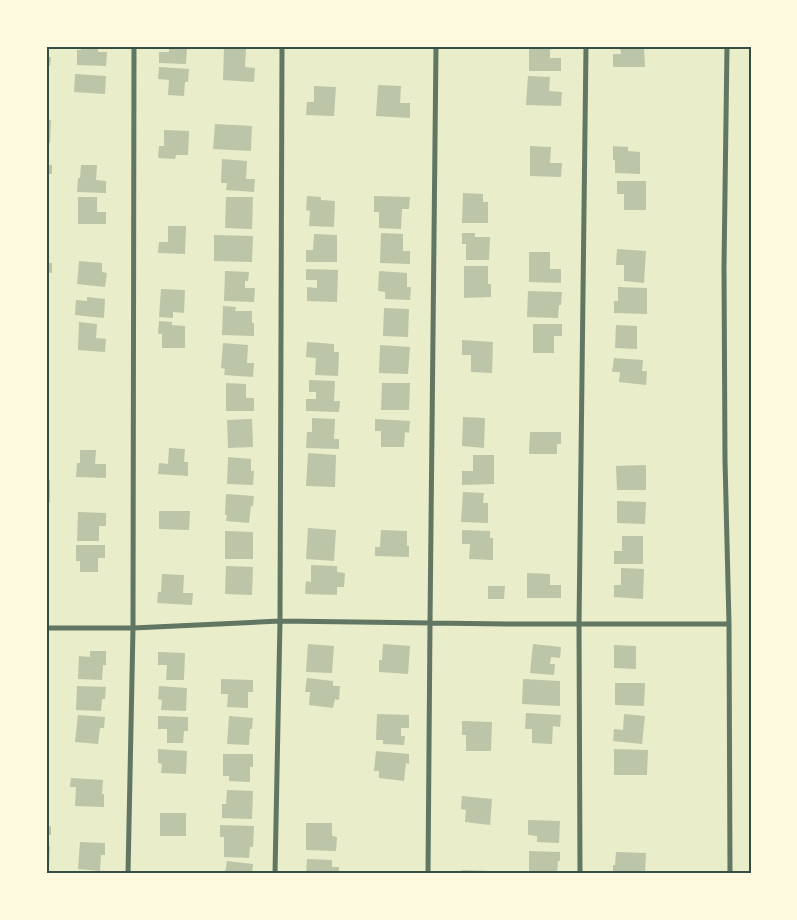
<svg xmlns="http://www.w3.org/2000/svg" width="797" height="920" font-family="Karla,sans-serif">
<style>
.building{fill:#bcc5a7}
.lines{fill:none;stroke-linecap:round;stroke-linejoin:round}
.minor{stroke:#617663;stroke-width:5}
.neatline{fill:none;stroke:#344e41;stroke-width:2}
</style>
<rect width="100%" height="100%" fill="#e9edc9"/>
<path class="building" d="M81,46h17v6h9l-1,14 -29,-1v-15h4z
M169,46h18l-1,18 -27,-1v-11h10z
M529,46h21v12h11v13h-32z
M620,46h24l1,21h-32v-13h8z
M224,48l22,1 -1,18 10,1 -1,14 -31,-2z
M46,57h5l-1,9h-4z
M159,67l30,2 -1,13h-3l-1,14 -16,-1 1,-15 -11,-1z
M75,74l31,2 -1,18 -31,-2z
M528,76l22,1 -1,14 13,1 -1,14 -35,-1z
M378,85l23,1 -1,17h10v15l-34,-2z
M314,86l22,1 -2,29 -28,-1 1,-13h7z
M46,120h5l-1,23h-4z
M215,124l37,2 -1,25 -38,-2z
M164,130l25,1 -1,24h-12l-1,4 -17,-1 1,-12h5z
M530,146l21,1 -1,16h12l-1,14 -31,-1z
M613,146l15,1v4l12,1v22l-25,-1v-13h-2z
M46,154h2v11h4v9h-6z
M222,159l25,2 -1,18h9l-1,13 -28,-2 1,-7h-6z
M81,165h16l-1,15 10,1v12l-29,-1 1,-14h2z
M617,181h29v29h-22v-16h-7z
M463,193l20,1v8h5v21h-26z
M307,196l14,1v3l14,1 -1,26 -25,-1 1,-15 -4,-1z
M374,196l36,1 -1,12h-7l-1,20 -22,-1v-16h-5z
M78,197h19v15h9v12h-28z
M226,197h27l-1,32 -27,-1z
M168,226h18l-1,28 -27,-1 1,-11h9z
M381,233l22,1v17h7v13l-30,-1z
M462,233h13v4h15l-1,23h-23v-16h-4z
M314,234l23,1v27h-31v-12h7z
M214,235l39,1 -1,26 -38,-1z
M617,249l29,2 -2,32 -20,-2v-16h-8z
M529,252h21v17h11v14l-32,-1z
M46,253h2v10h4v10l-6,-1z
M79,261l23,2v9l5,1 -2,14 -28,-3z
M464,266h24v18h3v13l-27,1z
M306,269l32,1 -1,32 -30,-1v-14l10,1v-8h-11z
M225,271l24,1 -1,9h-3v7h10l-1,14 -30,-1z
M379,271l28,2v14h4l-1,13 -25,-1v-7l-7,-1z
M618,287l29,1v26l-33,-1v-12h4z
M161,289l24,1 -1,23 -11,-1v6l-14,-1z
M528,291l34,1 -1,13h-2l-1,13 -31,-1z
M87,297l18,2 -1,19 -29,-3 1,-15 11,1z
M223,306l13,1 -1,4h17v12h2v13l-32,-1z
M384,308l25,1 -1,28 -25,-1z
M159,321l13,1v3l13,1v22h-23v-14h-4z
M79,322l18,2 -1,14 10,1 -1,13 -27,-2z
M533,324h29v12h-8v17h-21z
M616,325l21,1v23l-22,-1z
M462,340l31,2 -1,31 -21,-1v-17h-9z
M307,342l27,2v8h5l-1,24 -23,-1 1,-17 -10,-1z
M223,343l25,2 -1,18h7l-1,14 -29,-2 1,-6 -4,-1z
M380,345l30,2 -2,27 -29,-1z
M614,358l29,2 -1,11h5l-1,14 -27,-3 1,-10h-8z
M309,380l26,1 -1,20h6l-1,11 -33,-1v-12h10v-7h-7z
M226,383l20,1v14h8v13h-28z
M382,383h28l-1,27h-28z
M463,417l22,1 -1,30 -22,-2z
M312,418l23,1 -1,20h5v10l-33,-1 1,-16h5z
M252,419l1,28 -25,1 -1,-28z
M375,419l35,2 -1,12 -4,-1 -1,15h-23v-16h-6z
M530,432h31v12h-4v10h-28z
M169,448l16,1 -1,13h4v14l-30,-2 1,-11 9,1z
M80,450h16l-1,14h11v14l-30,-1 1,-14h3z
M308,453l28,2 -1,32 -29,-1z
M473,455h21v29l-32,1v-14h11z
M228,457l23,2v12h3l-1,14 -26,-1z
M646,465v25h-29l-1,-24z
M46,480h4v22h-4z
M463,492l21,1 -1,10h5v20l-27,-1z
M226,494l28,2 -1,10h-2l-2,17 -23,-2 1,-6h-2z
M617,501l29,1 -1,22 -28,-1z
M159,511h31l-1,19 -30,-1z
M78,512l28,1v13h-7v15h-22z
M308,528l28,2 -2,31 -28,-2z
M381,530l26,1v15h2v11l-34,-1v-9h5z
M462,530l28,1v7h3v22l-24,-1 1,-15h-8z
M225,531l28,1v27h-28z
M622,536h21v28h-29v-13h8z
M76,545h29v13h-7v14h-18v-11h-4z
M311,565l26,1v6l8,1 -1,14h-7v8l-32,-1 1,-13 5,1z
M226,566l27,1 -1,28 -27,-1z
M621,568l23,1 -1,30 -29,-2v-12h7z
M527,573l23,1v11h11v13h-34z
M162,574l22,1 -1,18h10l-1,12 -35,-2 1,-11h3z
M488,586h17l-1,13h-16z
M308,644l26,2 -2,27 -26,-1z
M383,644l27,2 -2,28 -29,-2v-12h3z
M533,644l28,3 -1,11 -9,-1 -1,7h5l-1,11 -24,-2z
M614,645l22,1v23l-22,-1z
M90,651h16v14h-3l-1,15 -24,-1 1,-23 11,1z
M158,652l27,1 -1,27h-18l1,-15h-9z
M307,678l26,3v5h7l-1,14 -4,-1 -2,9 -24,-3 1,-13h-5z
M221,679l32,1v12h-5v16l-21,-1 1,-13h-7z
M523,679l37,2v25l-38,-2z
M615,683h30l-1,23 -29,-1z
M77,686l29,1 -1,12h-3l-1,12 -25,-1z
M159,686l28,2 -1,23 -25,-1 1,-10 -4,-1z
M526,713l35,2 -1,12 -7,-1 -1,18 -20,-1v-14h-7z
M377,714l32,1v13h-8v8h4l-1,9 -21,-1v-4h-7z
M624,714l21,2 -3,28 -29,-3 1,-12 9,1z
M78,715l27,2 -1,11h-4l-2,16 -23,-2z
M158,716l30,1v14h-4l-1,12h-16v-14h-9z
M229,716l24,2 -1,11h-2l-1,16 -22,-1z
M462,721l30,1 -1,29h-25v-16h-4z
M158,749l29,2 -1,23 -25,-1 1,-9 -4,-1z
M614,749l34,1 -1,25h-33z
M376,751l33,3v10l-3,-1 -2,18 -25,-3v-7h-5z
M223,754h30v13h-3v15l-21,-1v-5h-6z
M71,778l32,2 -1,14h2v13l-29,-1 1,-19h-6z
M227,790l26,1 -1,28 -30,-1v-14h4z
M462,796l30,3 -2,26 -25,-3 1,-12 -5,-1z
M160,813h26v23h-26z
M528,820l32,1 -1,22 -22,-1v-6l-9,-1z
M306,823h26v13l5,1 -1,14 -30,-1z
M220,825l34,1 -1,21h-3l-1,11 -25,-1v-20h-4z
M46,826h5v9h-5z
M80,842l25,1v12h-4l-1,16 -22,-2z
M46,846h4l-1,22h-3z
M529,851l31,1v9h-2l-1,13h-28z
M616,852l30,1 -1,21h-32v-9h2z
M307,859l25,1v7h7v7h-33z
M227,861l26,3 -1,10h-27z
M462,870l27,1v3h-27z"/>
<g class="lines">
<path class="minor" d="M727,46l-3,221 1,193 4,164 1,250
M46,628h87l147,-7 227,3h222
M128,874l5,-246 1,-582
M275,874l5,-253 2,-575
M428,874l2,-251 6,-577
M580,874l-1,-250 7,-578"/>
</g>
<rect width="797" height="920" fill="none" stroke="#fefae0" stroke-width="95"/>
<rect x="48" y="48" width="702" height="824" class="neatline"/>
</svg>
